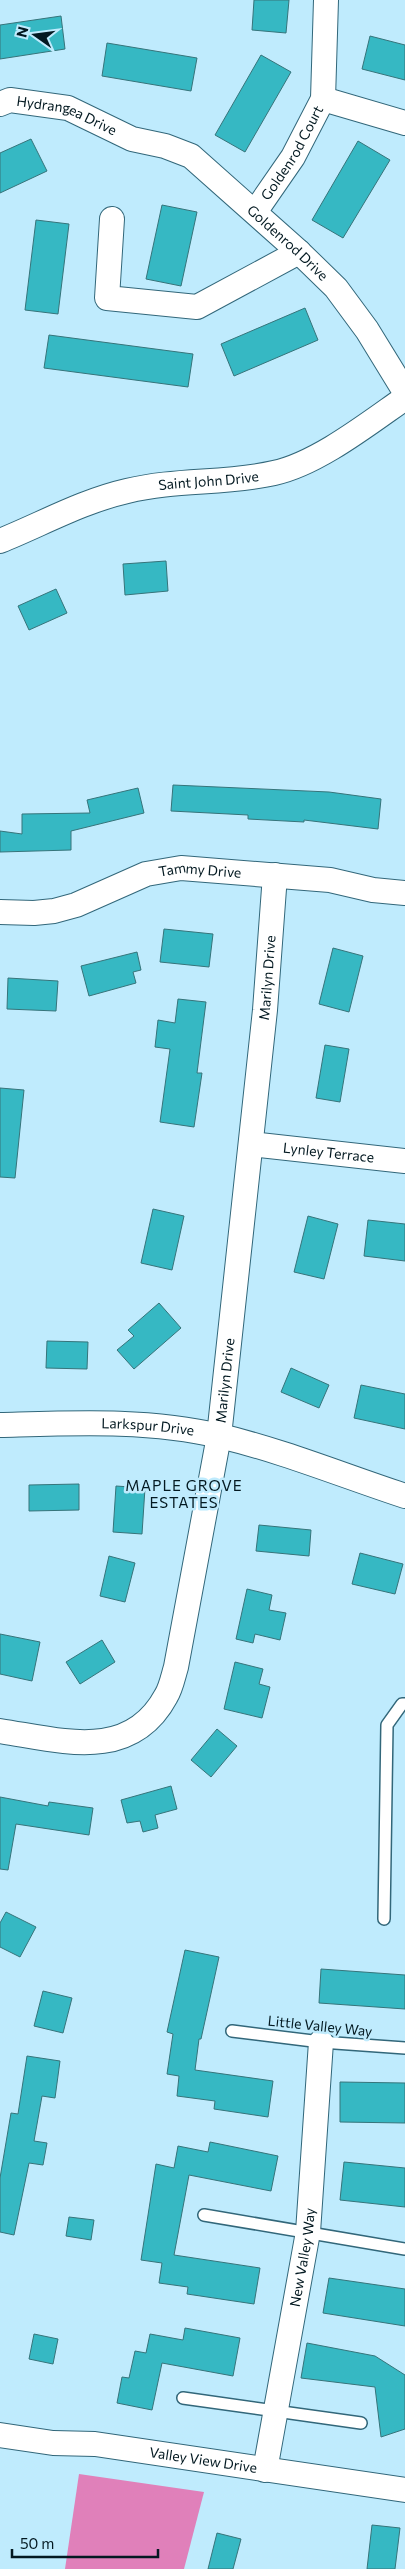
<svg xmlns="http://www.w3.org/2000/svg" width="405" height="2569" font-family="Commissioner,sans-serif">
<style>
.forest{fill:#e080ba}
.building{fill:#36b8c3;stroke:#36747a}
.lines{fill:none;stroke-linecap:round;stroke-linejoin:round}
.lane-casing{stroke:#32677a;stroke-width:14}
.street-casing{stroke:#32677a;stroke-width:26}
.lane{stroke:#fff;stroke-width:11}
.street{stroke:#fff;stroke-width:24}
.labels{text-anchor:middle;stroke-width:5;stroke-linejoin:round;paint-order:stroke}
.street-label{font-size:14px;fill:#031921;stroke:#bfebfd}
.neighbourhood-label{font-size:15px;letter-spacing:1px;fill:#031921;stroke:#bfebfd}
</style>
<rect width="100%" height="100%" fill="#bfebfd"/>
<path class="forest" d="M79,2474l125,18 -20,77h-119z"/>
<path class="building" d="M254,0h35l-3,33 -34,-3z
M61,16l4,33 -65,10v-34z
M370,36l35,9v35l-43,-11z
M107,43l90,15 -6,33 -89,-15z
M261,55l30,17 -46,80 -30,-17z
M31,139l16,32 -47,22v-40z
M358,141l32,19 -47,78 -31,-18z
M162,205l35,7 -16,74 -35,-7z
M36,220l33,4 -11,90 -33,-4z
M305,308l13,32 -84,36 -13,-32z
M49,335l144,19 -5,33 -144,-19z
M166,561l2,30 -43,4 -2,-31z
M56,589l11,24 -38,17 -11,-24z
M173,785l156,7 52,7 -3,30 -74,-9v2l-56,-3v-4l-77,-4z
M138,788l6,25 -73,18v19l-71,2v-21l22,3v-20l68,-1 -3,-13z
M164,929l49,5 -4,33 -49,-5z
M333,948l30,8 -14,56 -30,-8z
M137,952l4,18 -8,2 3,11 -47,13 -8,-30z
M8,978l50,3 -2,30 -49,-2z
M178,999l28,3 -9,71h5l-8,54 -34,-5 10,-73 -15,-2 3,-27 17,3z
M325,1045l24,4 -9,53 -24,-4z
M0,1088l24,2 -9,88 -15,-1z
M153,1209l31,7 -12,54 -31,-7z
M308,1216l30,8 -14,55 -30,-7z
M368,1220l37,4v37l-41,-5z
M159,1303l22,25 -47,41 -17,-19 17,-14 -6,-6z
M47,1341l41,1 -1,27 -41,-1z
M291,1368l38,17 -10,23 -38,-16z
M361,1385l44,9v35l-51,-11z
M79,1484v26l-50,1v-26z
M116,1486l29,2 -3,46 -29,-2z
M259,1525l52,5 -2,26 -53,-5z
M360,1553l43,11 -8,30 -43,-10z
M109,1556l26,7 -10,39 -25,-6z
M247,1589l25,6 -3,15 17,3 -6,27 -25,-6 -2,9 -17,-4z
M0,1634l40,8 -8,39 -32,-7z
M102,1640l13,22 -35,22 -14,-22z
M235,1662l28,7 -4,15 11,3 -8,31 -38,-9z
M217,1729l20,17 -26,31 -20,-17z
M171,1786l6,23 -22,6 3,13 -15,4 -3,-11 -13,2 -6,-23z
M0,1797l48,9 1,-4 44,6 -4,27 -73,-11 -8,46 -8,-1z
M6,1912l30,15 -16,30 -20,-10v-24z
M185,1950l34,7 -18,82h-2l-4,31 78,11 -5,36 -54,-8 1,-8 -38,-5 2,-20 -12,-2 6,-40 -6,-2z
M321,1969l84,6v34l-86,-6z
M43,1991l29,7 -9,35 -29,-7z
M27,2056l33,5 -5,37 -13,-2 -8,45 13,2 -4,22 -14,-2 -15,72 -14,-3v-54l11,-65 7,1z
M340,2082l65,1v40l-65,-1z
M210,2142l68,14 -7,35 -82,-16 -15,80 86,13 -6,36 -67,-10 1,-7 -29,-4 3,-20 -21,-3 15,-96 18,4 4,-22 30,6z
M344,2162l61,6v39l-65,-7z
M69,2217l25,3 -3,20 -25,-4z
M329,2278l76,11v37l-82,-13z
M185,2328l55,10 -7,38 -71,-13 -10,47 -35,-7 5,-26 7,1 6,-27 11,2 4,-19 33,6z
M34,2334l24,5 -5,25 -24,-5z
M307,2343l68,13 30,19v54l-24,8 -6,-50 -74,-9z
M372,2525l28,3 -5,41h-28z
M217,2533l24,6 -8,30h-25z"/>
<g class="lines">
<g class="lane-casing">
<path id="lane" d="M384,1919l3,-194 15,-21h3
M232,2031l89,11 84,6
M204,2215l201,34
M183,2398l178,25"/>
</g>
<g class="street-casing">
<g id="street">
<path d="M323,99l82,24"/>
<path id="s1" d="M0,104l10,-4 58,8 64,31 33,7 26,10 108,96 37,36 31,42 38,62"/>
<path id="s2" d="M255,212l38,-55 30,-58 3,-99"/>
<path d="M112,219l-5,79 90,9 102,-55"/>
<path id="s3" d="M0,541c42,-17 83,-40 127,-50 48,-12 99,-7 147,-18 43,-9 95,-50 131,-75"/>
<path id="s4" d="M0,912l34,1 20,-2 22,-6 70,-31 35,-6 149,12 43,10 32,3"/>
<path id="s5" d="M251,1144l154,17"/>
<path id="s6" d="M0,1425c73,-2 148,-6 220,11 63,15 124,40 185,60"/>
<path id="s7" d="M0,1731c60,9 130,32 166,-35 5,-8 7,-19 10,-29l43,-231 46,-426 10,-135"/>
<path id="s8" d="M0,2435l53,8 42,1 310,46"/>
<path id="s9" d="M265,2470l43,-238 13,-190"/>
</g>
</g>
<use href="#lane" class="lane"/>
<use href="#street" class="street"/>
</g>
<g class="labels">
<g class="street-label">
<text dy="5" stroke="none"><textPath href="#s1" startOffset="70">Hydrangea Drive</textPath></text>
<text dy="5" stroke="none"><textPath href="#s2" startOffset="70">Goldenrod Court</textPath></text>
<text dy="5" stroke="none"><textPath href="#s1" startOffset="332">Goldenrod Drive</textPath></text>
<text dy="5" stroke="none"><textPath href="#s3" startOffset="219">Saint John Drive</textPath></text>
<text dy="5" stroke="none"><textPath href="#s4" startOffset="208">Tammy Drive</textPath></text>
<text dy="5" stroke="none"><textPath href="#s7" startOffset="911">Marilyn Drive</textPath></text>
<text dy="5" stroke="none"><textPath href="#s5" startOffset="78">Lynley Terrace</textPath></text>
<text dy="5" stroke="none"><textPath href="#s7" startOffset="506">Marilyn Drive</textPath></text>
<text dy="5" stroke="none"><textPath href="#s6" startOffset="148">Larkspur Drive</textPath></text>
<text transform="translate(320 2026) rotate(6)" y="5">Little Valley Way</text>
<text dy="5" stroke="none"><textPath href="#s9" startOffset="216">New Valley Way</textPath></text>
<text dy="5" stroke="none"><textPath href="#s8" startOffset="205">Valley View Drive</textPath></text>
</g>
<g class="neighbourhood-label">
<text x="184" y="1491">MAPLE GROVE<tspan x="184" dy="17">ESTATES</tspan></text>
</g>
</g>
<g transform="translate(35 35) rotate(284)" stroke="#bfebfd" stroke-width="4" paint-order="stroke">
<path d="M0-4L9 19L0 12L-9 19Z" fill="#031921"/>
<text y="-8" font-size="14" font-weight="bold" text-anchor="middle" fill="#031921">N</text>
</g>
<path d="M12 2549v8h146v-8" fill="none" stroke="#031921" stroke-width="2.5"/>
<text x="20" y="2549" font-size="15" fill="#031921" stroke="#bfebfd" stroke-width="4" paint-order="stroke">50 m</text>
</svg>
